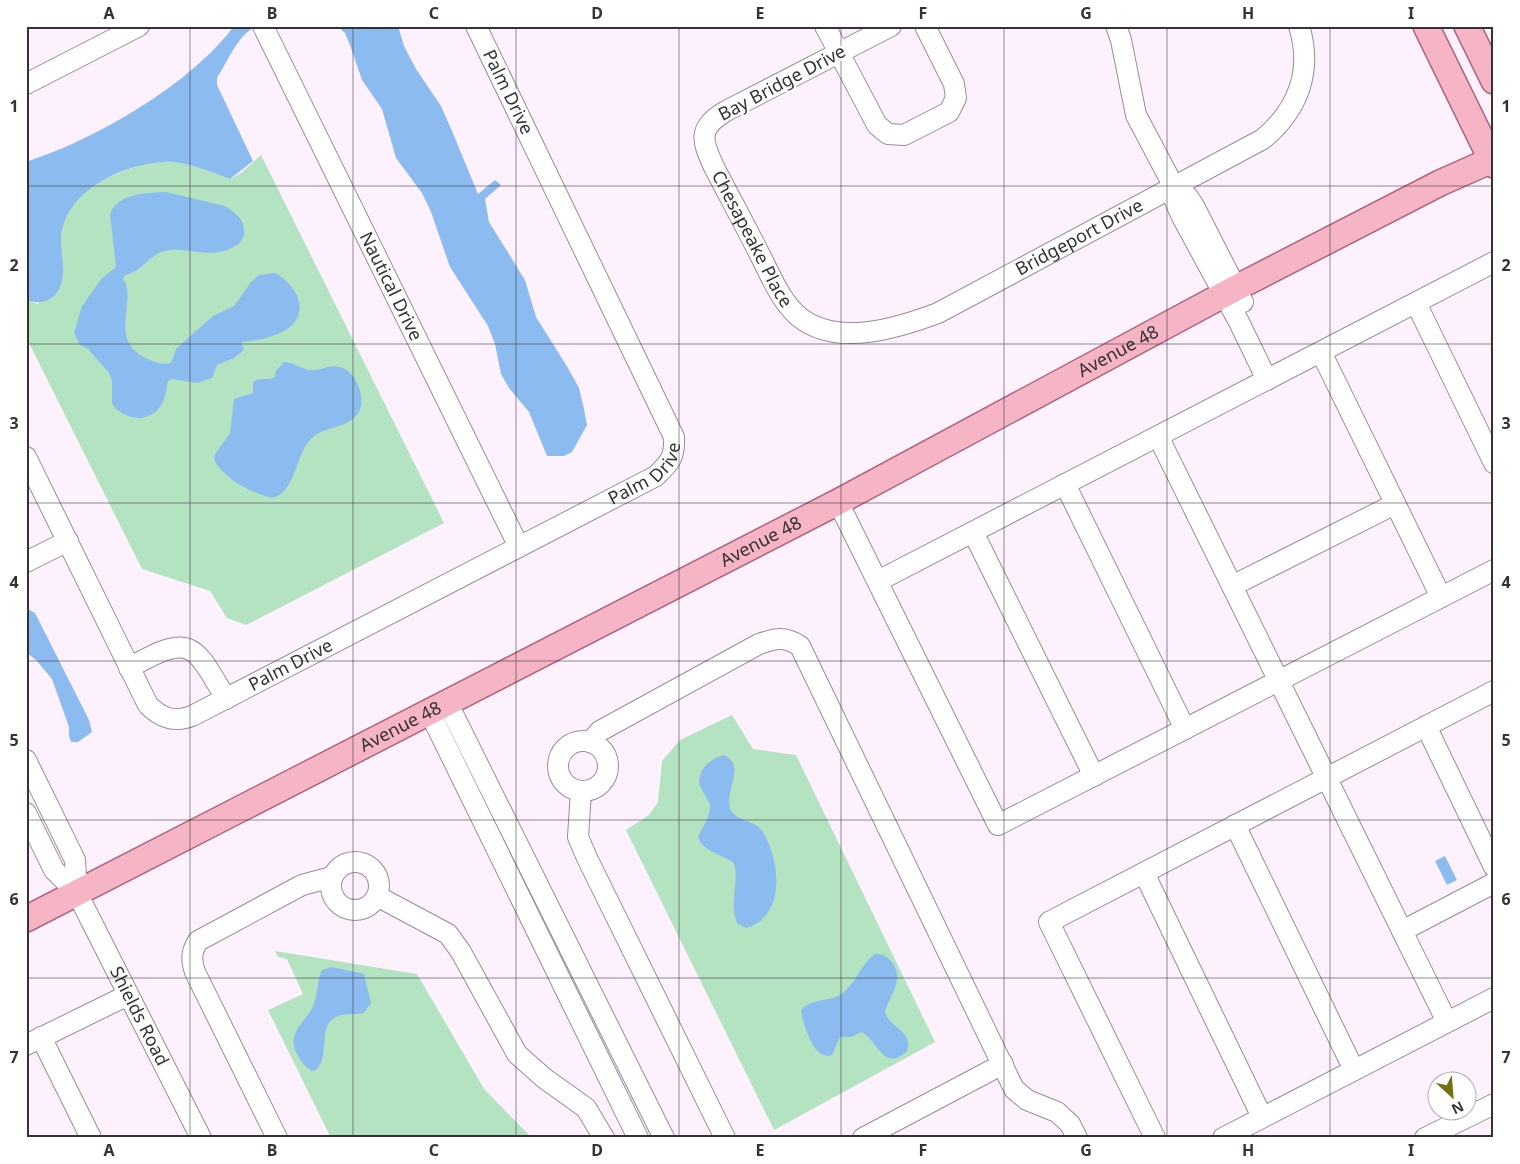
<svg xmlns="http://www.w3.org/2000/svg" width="1520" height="1164" font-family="'Noto Sans',sans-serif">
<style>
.green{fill:#b4e3c1}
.water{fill:#8cbcef}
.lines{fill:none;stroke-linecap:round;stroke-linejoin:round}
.minor-casing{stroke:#978c98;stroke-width:22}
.major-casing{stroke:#ad667a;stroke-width:28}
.minor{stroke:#fff;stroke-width:20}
.major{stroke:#f5b5c5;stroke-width:25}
.grid{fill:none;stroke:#353136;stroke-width:1;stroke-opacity:0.55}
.labels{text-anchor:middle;stroke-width:5;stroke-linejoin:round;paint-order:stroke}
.street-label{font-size:18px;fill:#353136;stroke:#fff}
.neatline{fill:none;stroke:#353136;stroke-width:2}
.grid-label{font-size:16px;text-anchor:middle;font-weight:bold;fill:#353136}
</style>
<rect width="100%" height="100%" fill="#fef1fe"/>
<path class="green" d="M261,155l183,368 -198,102 -19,-7 -17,-27 -68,-22 -116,-232v-37l12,4 25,-33c-8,-49 4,-73 49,-95 15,-7 35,-14 52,-14 20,-2 47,10 66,17l11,-6z
M732,715l21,34 43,6 139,287 -161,88 -148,-300 23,-15 9,-13 4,-41 18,-21z
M275,951l142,23 67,115 48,49h-201l-63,-128 35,-16 -16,-35 -9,-2z"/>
<path class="water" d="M234,26h23c-19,8 -29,35 -40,52v7l36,76 -23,18c-19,-7 -47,-19 -67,-17 -37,2 -90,26 -100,64 -6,19 5,44 -3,61 -7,15 -19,18 -34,13v-138c15,-6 31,-11 46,-18 55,-25 126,-69 162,-118z
M337,26h61l6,20 12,23 25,37 11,25 26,63 17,-14 6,5 -16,14 4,23 36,58 11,37 32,51 11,20 5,21 3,16 -15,27 -8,4h-17l-18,-44 -20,-24 -8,-14 -6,-30 -7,-18 -38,-59 -19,-55 -9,-19 -26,-35 -14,-49 -20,-29 -12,-35 -5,-12z
M166,192l59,14c11,7 20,13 19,27 0,6 -3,9 -7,12 -27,17 -46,0 -73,6 -15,4 -22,21 -39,24l-2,4c15,20 -15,60 21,78 10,5 16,8 27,6l5,-14 37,-33 21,-10 18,-25 7,-6 16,-2c19,10 36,36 15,54 -13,10 -33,14 -49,15l3,8 -10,8 -17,7 -5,13 -15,5 -25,-4 -4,2c-2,8 -2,16 -6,23 -12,20 -37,17 -50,0v-23l-3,-8 -21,-24 -8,-4 -6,-12 8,-27 20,-28 14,-11 -6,-53c8,-21 37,-21 56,-22z
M284,362c10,0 16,7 26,8 10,1 20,-6 30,-3 17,4 28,34 17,48 -13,15 -35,11 -47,25 -15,16 -15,54 -38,58 -20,-5 -49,-19 -58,-39l1,-5 15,-21 4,-34 19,-6v-11c7,-5 15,-1 22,-5l1,-6z
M26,608l9,5 54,107 3,12 -14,10h-7l-2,-6v-9l-17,-48 -15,-18 -11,-9z
M724,755c22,10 1,35 6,53 5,14 25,11 33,24 17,29 24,84 -17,96l-9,-5c-9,-24 4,-44 -4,-61 -11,-7 -32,-12 -35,-25 4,-10 12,-19 12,-30 0,-8 -8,-14 -10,-21 -4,-16 11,-28 24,-31z
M1445,856l12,24 -10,5 -12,-24z
M875,954c6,0 10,1 14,5 18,18 2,34 -4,52 3,17 29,19 22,40 -24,23 -30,-13 -46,-19l-10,5h-11l-8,18c-18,7 -29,-31 -31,-45 12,-13 30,-7 43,-18 13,-11 17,-28 31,-38z
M332,967l32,7 7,29 -7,10c-10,2 -20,0 -28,4 -20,9 -4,43 -22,54 -7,-2 -10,-6 -14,-12 -18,-26 6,-35 14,-55 4,-11 3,-23 8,-34z"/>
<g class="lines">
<g class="minor-casing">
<g id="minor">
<path id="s1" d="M263,26l256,521"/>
<path d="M825,26l52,99 11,9 16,1 45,-23 7,-14 -2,-14 -29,-58"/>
<path id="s2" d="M891,26l-165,85c-28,17 -25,28 -12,56 15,29 31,58 46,88 11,21 20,45 38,61 38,32 100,12 140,-3l325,-174c35,-29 50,-68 36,-113"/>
<path d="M1116,26l5,14 15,75 38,72 1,14 6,14 58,107 28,58"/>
<path d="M26,84l113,-58"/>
<path d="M1174,187l14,10 6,9 49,96"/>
<path d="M1416,303l78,160"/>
<path d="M1321,352l120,245"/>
<path d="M1158,436l289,586"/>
<path id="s3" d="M26,457l122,248c13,13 26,18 44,11l464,-240c14,-14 19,-18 18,-39l-198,-411"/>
<path d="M1065,484l120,245"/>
<path d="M838,502l160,323 496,-255"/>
<path d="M973,532l121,244"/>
<path d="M26,562l42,-21"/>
<path d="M878,581l616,-319"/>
<path d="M1232,586l163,-82"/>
<path d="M129,668c62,-35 64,-26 97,31"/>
<path d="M448,704l216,434"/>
<path d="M430,713l208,425"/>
<path d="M1426,726l68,141"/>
<circle cx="583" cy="766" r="25"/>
<path d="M590,742l10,-11 159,-87c17,-6 26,-8 41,2l214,443 13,11 30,12 13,12 7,14"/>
<path d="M26,760l49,100 2,33"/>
<path d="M581,791l-3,46 9,21 138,280"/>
<path id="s4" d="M26,813l28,57 23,23 124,245"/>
<path d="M1235,825l119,245"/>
<circle cx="355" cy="886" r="24"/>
<path d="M1144,873l118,244"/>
<path d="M377,896l71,38 13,18 56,102 27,24 42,30 18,30"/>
<path d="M1402,931l92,-48"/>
<path d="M41,1037l50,101"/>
<path d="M26,1045l102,-50"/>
<path d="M277,1138l-82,-166c-4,-12 -4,-20 3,-31l104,-56 30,-8"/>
<path d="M863,1138l140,-74"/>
<path d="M1155,1138l-106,-216 445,-231"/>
<path d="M1223,1138l271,-140"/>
<path d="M1425,1138l69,-34"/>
</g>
</g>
<g class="major-casing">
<g id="major">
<path d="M1426,26l68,139"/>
<path d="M1467,26l27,55"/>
<path id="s5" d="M26,919l812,-417 398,-214 204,-105 54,-24"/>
</g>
</g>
<use href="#minor" class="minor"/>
<use href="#major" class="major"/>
</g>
<path class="grid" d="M190,26v1112M353,26v1112M516,26v1112M679,26v1112M841,26v1112M1004,26v1112M1167,26v1112M1330,26v1112M26,186h1468M26,344h1468M26,503h1468M26,661h1468M26,820h1468M26,978h1468"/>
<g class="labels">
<g class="street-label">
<text transform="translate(782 83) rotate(-28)" y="6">Bay Bridge Drive</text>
<text transform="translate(508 92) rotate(64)" y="6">Palm Drive</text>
<text dy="6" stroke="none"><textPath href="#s2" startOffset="334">Chesapeake Place</textPath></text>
<text dy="6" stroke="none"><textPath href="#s2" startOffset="731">Bridgeport Drive</textPath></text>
<text dy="6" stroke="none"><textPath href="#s1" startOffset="290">Nautical Drive</textPath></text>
<text dy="6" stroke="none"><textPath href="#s5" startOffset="1231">Avenue 48</textPath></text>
<text dy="6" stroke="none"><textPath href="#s3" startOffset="841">Palm Drive</textPath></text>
<text dy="6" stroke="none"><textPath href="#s5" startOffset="826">Avenue 48</textPath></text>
<text dy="6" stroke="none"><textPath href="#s3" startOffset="436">Palm Drive</textPath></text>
<text dy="6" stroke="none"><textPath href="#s5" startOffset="421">Avenue 48</textPath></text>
<text dy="6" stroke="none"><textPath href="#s4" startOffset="234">Shields Road</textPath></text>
</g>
</g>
<rect width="1520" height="1164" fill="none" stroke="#ffffff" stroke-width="55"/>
<g transform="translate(1452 1096) rotate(154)"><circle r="24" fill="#ffffff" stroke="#aeadaf"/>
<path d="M0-4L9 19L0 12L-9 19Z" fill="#756f10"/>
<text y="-8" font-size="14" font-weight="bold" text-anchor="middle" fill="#353136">N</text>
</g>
<rect x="28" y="28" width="1464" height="1108" class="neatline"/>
<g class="grid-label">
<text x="109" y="19">A</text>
<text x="272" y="19">B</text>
<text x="434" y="19">C</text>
<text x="597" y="19">D</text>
<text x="760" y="19">E</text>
<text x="923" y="19">F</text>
<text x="1086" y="19">G</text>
<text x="1248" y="19">H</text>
<text x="1411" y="19">I</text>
<text x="14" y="112">1</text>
<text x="1506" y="112">1</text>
<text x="14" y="271">2</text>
<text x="1506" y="271">2</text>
<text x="14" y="429">3</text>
<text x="1506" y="429">3</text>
<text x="14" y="588">4</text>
<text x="1506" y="588">4</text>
<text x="14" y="746">5</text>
<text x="1506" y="746">5</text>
<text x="14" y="905">6</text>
<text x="1506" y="905">6</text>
<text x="14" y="1063">7</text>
<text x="1506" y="1063">7</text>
<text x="109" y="1156">A</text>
<text x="272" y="1156">B</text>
<text x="434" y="1156">C</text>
<text x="597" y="1156">D</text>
<text x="760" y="1156">E</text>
<text x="923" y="1156">F</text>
<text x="1086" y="1156">G</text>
<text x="1248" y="1156">H</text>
<text x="1411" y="1156">I</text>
</g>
</svg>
